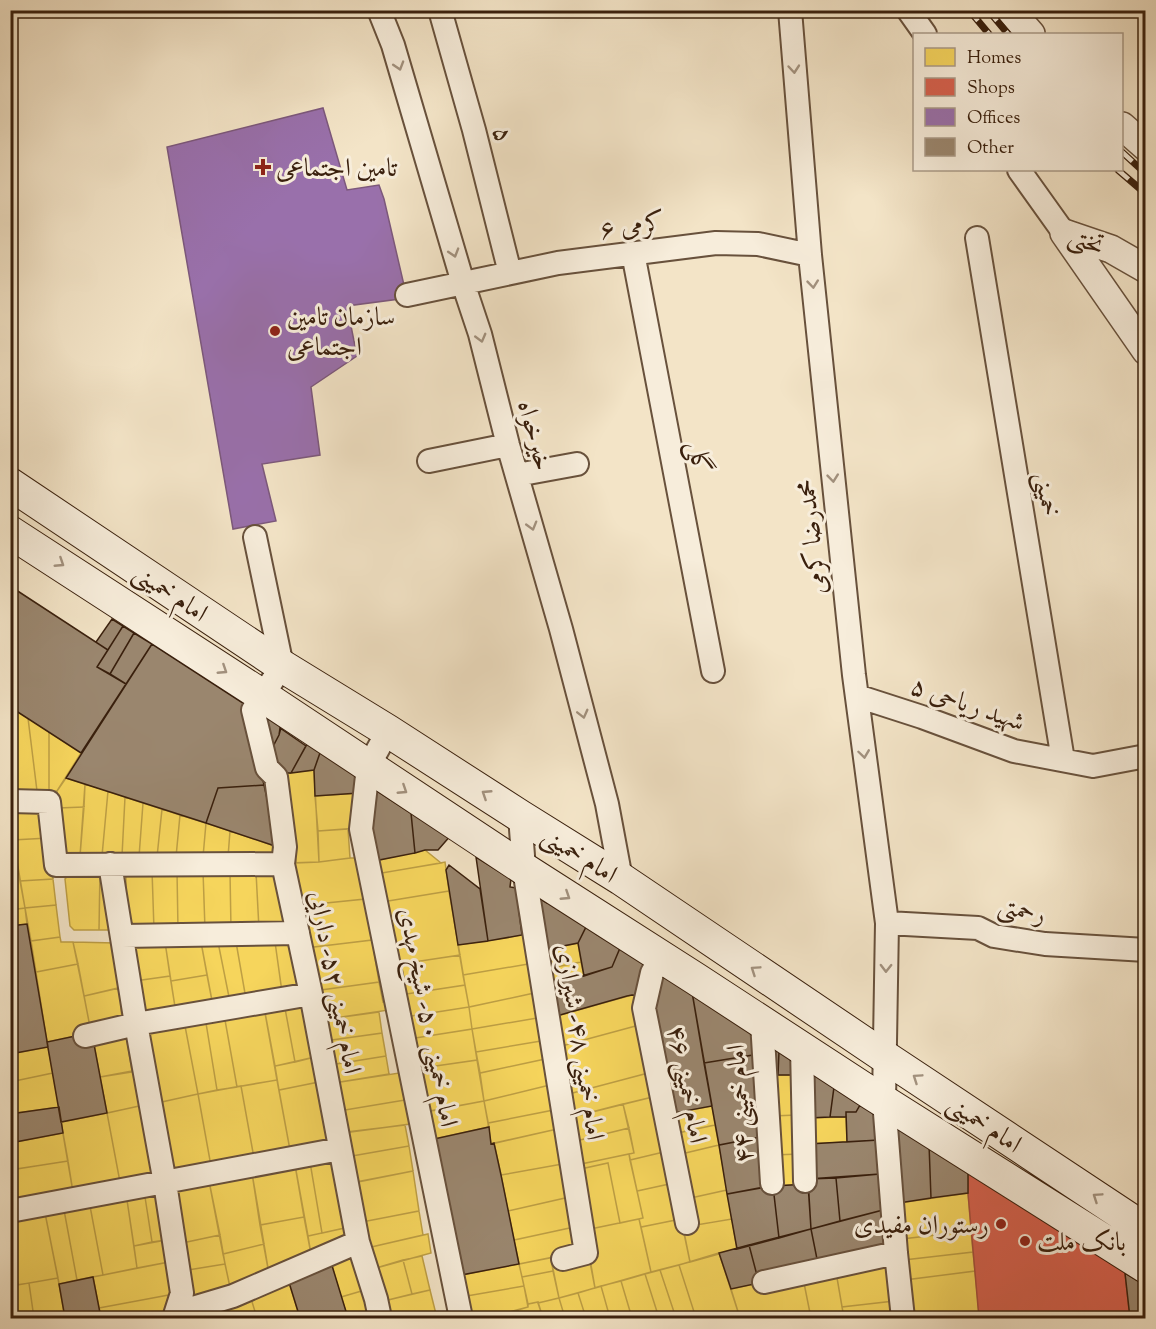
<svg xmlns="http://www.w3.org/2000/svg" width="1156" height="1329" font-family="'Sorts Mill Goudy',Amiri,serif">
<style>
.homes{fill:#f6d55c;stroke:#be9f44;stroke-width:1.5}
.shops{fill:#d6604d;stroke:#a74d3a;stroke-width:1.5}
.offices{fill:#9970ab;stroke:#7c587c;stroke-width:1.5}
.building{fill:#9a866e;stroke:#3a200d;stroke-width:1.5}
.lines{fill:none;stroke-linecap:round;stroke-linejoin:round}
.minor-casing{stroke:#68513c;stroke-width:26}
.tertiary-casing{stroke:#68513c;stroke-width:30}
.secondary-casing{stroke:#3a200d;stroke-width:34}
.minor{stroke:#f7eddb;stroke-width:22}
.tertiary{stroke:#f7eddb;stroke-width:27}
.secondary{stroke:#f7eddb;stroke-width:32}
.rail-casing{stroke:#3a200d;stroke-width:7}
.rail{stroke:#f7eddb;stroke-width:4.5;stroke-dasharray:14;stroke-linecap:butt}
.oneway{stroke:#a2917e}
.poi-dot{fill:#8f2418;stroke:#f7eddb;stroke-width:2}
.labels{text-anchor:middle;stroke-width:6;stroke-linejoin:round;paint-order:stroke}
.street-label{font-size:26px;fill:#3a200d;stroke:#f7eddb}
.poi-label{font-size:26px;fill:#3a200d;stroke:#f7eddb;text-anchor:start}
</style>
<rect width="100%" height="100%" fill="#f3e4c7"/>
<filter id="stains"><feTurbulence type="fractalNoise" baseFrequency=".00333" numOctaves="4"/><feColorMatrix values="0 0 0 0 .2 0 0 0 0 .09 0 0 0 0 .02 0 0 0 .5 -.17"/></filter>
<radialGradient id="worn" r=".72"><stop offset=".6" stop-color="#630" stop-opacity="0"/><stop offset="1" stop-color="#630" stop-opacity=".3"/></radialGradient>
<path class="homes" d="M10,707l18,11 9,73h-23l-4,-41z
M28,718l21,14v59h-12z
M49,732l32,21 -24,38h-8z
M10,770h2l2,21h-4z
M314,770l5,92 -23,1 -13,-90z
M66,778l19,6 -1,23 -26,1 -1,-17z
M85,784l23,7 -6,65h-22z
M108,791l17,6 -3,59h-20z
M359,793l-1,35 -40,3 -3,-35z
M125,797l18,6 -4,54 -17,-1z
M143,803l19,6 -5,48h-18z
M10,805l28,1 10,32 -35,2 -3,-15z
M84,807l-4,49 -19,-1 -3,-47z
M162,809l18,6 -4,42h-19z
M180,815l26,8 -3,34h-27z
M206,823l24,8 -2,26h-25z
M348,829l2,29 -31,4 -1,-31z
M230,831l48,16 -9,11 -41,-1z
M10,836h2l5,25 -7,1z
M48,838l5,41 -33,2 -7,-41z
M425,850l16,13 -65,11 -2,-13z
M350,858h8l7,41 -68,7 -9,-43 31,-1z
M17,861l8,47 -15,2v-48z
M445,862l4,29 -67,11 -6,-28z
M74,869h26l-1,61h-25l-4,-4 -5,-47z
M100,869l26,1v60h-27z
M126,870h26l2,60h-28z
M152,870l25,1 1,58 -24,1z
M177,871h26l2,58h-27z
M203,871l27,1 1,57h-26z
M230,872h26l3,57h-28z
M256,872h15l7,5 8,52h-27z
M53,879l3,26 -31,3 -5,-27z
M449,891l11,64 -66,10 -12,-63z
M365,899l7,41 -66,8 -9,-42z
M56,905l4,32 -29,4 -6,-33z
M25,908l2,16 -17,2v-16z
M522,935h7l5,28 -71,12 -5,-30z
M60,937l1,5h12l5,22 -42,8 -5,-31z
M372,940l7,42 -65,9 -8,-43z
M287,941l9,7 2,41 -16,3 -7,-50z
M73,942l42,1 9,44 -40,9z
M131,942h34l5,34 -35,5z
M165,942h36l6,33 -36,6z
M201,942h17l12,60 -17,4z
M218,942h18l10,57 -16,3z
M236,942h39l7,50 -36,7z
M578,943l3,19 -35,7 -3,-19z
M460,955l5,30 -65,10 -6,-30z
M581,962l3,14 -36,10 -2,-17z
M534,963l5,29 -70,15 -6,-32z
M78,964l12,63 -10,8 -33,7 -11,-70z
M207,975l6,31 -37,7 -5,-32z
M170,976l5,31 -33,5 -7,-31z
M379,982l4,20 4,-1 2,9 -68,10 -7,-29z
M465,985l4,22 -64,10 -5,-22z
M118,988l2,9 5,9 -4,2 1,11 -32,8 -6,-31z
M539,992l4,25 -71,12 -3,-22z
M632,995l10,1 1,28 -85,23 -5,-30z
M284,1003l11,59 -20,4 -11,-59z
M284,1003l20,1 11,53 -20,5z
M469,1007l3,22 -63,10 -4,-22z
M379,1012l3,21 -57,8 -4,-21z
M265,1013l12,67 -40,7 -12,-67z
M543,1017l4,23 -71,12 -4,-23z
M225,1020l12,67 -20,3 -11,-67z
M206,1023l11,67 -19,4 -13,-68z
M643,1024l9,48 -87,23 -7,-48z
M185,1026l13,68 -41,9 -13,-73z
M472,1029l5,31 -62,9 -6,-30z
M382,1033l4,23 -56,9 -5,-24z
M126,1035l6,36 -32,6 -7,-38z
M547,1040l3,18 -70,15 -4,-21z
M48,1047l5,26 -43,9v-28z
M386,1056l3,18 -55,9 -4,-18z
M315,1057l4,25 -40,8 -4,-24z
M550,1058l4,26 -70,17 -4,-28z
M477,1060l7,41 -60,11 -9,-43z
M138,1071l6,34 -37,8 -7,-36z
M652,1072l5,24 -89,22 -3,-23z
M53,1073l6,34 -49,7v-32z
M399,1073l6,27 -66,11 -5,-28z
M770,1075h23l4,40 -25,1z
M277,1080l13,70 -36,8 -13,-72z
M319,1082l13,60 -42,8 -11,-60z
M554,1084l5,25 -71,14 -4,-22z
M241,1086l13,72 -43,8 -13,-72z
M198,1094l13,72 -41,9 -13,-72z
M657,1096l11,55 -38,9 -1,-6 5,-1 -11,-49z
M405,1100l5,24 -66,9 -5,-22z
M484,1101l5,26 -55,12 -3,-28z
M623,1104l6,24 -57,14 -4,-24z
M144,1105l12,65 -8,6 -28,6 -13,-69z
M712,1106l3,19 -42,9 -4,-20z
M559,1109l3,19 -71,16 -3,-21z
M107,1113l13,69 -47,10 -12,-70z
M797,1115l2,39 -25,1 -2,-39z
M846,1117l1,25 -39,2v-26z
M405,1125l4,21 -57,10 -5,-24z
M715,1125l4,20 -42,10 -4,-21z
M562,1128l6,35 -67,12 -7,-32z
M629,1128l5,25 -58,12 -4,-23z
M63,1133l5,28 -58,9v-27z
M719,1145l8,45 -41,9 -9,-44z
M409,1146l4,25 -57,11 -4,-26z
M668,1151l6,32 -37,8 -7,-31z
M629,1154l14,64 -23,5 -12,-60 -32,7v-5z
M799,1154l2,31 -26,1 -1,-31z
M334,1158l11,70 -23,5 -12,-71z
M68,1161l5,31 -58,12 -5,-25v-9z
M310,1162l12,71 -14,3 -13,-71z
M568,1163l6,33 -66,15 -7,-36z
M608,1163l12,60 -35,7 -9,-60z
M295,1165l9,52 -44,8 -8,-52z
M413,1171l6,40 -57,11 -9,-39z
M252,1173l12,71 -41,10 -14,-73z
M209,1181l11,54 -38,8 -10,-55z
M674,1183l7,36 -40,8 -2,-8 4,-1 -6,-27z
M727,1190l5,29 -41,7 -5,-27z
M968,1193l3,38 -69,8 -3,-36z
M159,1195l7,45 -14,2 -7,-45z
M574,1196l5,30 -65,14 -6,-29z
M145,1197l7,45 -18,4 -7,-46z
M127,1200l10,68 -34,7 -13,-69z
M90,1206l13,69 -26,5 -13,-70z
M64,1210l13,70 -18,4 -14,-71z
M419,1211l4,24 -56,13 -5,-26z
M45,1213l13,65 -40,7 -8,-47v-20z
M304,1217l7,37 -42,20 -9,-49z
M639,1219l12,53 -56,16 -10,-58z
M681,1219l9,43 -39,10 -10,-45z
M732,1219l5,30 -47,13 -7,-35z
M579,1226l4,25 -64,13 -5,-24z
M345,1228l2,9 -36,17 -3,-18z
M971,1231l2,21 -69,8 -2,-21z
M428,1234l3,19 -55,15 -9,-20z
M220,1235l5,29 -37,6 -6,-27z
M10,1238l8,47 -8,1z
M166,1240l3,22 -32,6 -3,-22z
M264,1244l5,30 -38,18 -8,-38z
M354,1249l11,41 -24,7 -11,-38z
M973,1252l2,19 -70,9 -1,-20z
M719,1253l21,65h-44l-17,-53z
M422,1256l8,34 -18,4 -9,-34z
M560,1256l1,7 -9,1 1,7 -31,6 -3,-13z
M589,1257l6,31 -36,10 -7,-34z
M403,1260l9,34 -24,6 -12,-32z
M169,1262l5,32 -75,14 -6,-31z
M225,1264l6,28 -37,5 -6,-27z
M519,1264l5,22 -63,11 -5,-21z
M679,1265l17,53h-20l-16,-48z
M891,1266l3,35 -52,6 -6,-35z
M660,1270l16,48h-17l-14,-44z
M553,1271l6,27 -21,5v-1l-10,2 -6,-27z
M975,1271l4,42 -70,5 -4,-38z
M836,1272l8,46h-35l-1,-5h2l-7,-35z
M645,1274l14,44h-27l-11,-37z
M287,1276l13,42h-43l-8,-26z
M58,1278l7,40h-31l-5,-35z
M803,1278l7,35 -23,5h-47l-9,-29 28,-6z
M621,1281l11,37h-22l-9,-32z
M29,1283l5,35h-24v-32z
M524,1286l4,21 -42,11h-20l-5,-21z
M601,1286l9,32h-24l-8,-25z
M365,1290l7,28h-24l-7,-21z
M430,1290l7,28h-45l-4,-18z
M249,1292l8,26h-39l-4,-11z
M578,1293l8,25h-21l-6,-20z
M174,1294l-5,24h-68l-2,-10z
M559,1298l6,20h-22l-5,-15z
M894,1301l2,17h-52l-2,-11z
M538,1302l5,16h-22l-3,-8 10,-3v-3z
M214,1307l4,11h-31z
M518,1310l3,8h-35z
M808,1313l1,5h-22z
M979,1313v5h-70z"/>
<path class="shops" d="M968,1168l157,105 5,45h-151l-11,-125z"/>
<path class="offices" d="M323,108l24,82 32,-5 5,14 23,99 -60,8 10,50 -46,31 9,68 -58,9 14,57 -43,8 -66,-382z"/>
<path class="building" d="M10,586l98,64 -11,17 29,17 -45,69 -71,-46z
M112,619l11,7 -15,24 -12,-8z
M123,626l11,7 -24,41 -13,-7z
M134,633l18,11 -26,40 -16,-10z
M152,644l94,61 18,80 -46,3 -12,35 -140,-45z
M261,712l21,12 -3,11 -11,21z
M280,728l26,18 -15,27h-8l-15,-17 11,-21z
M308,742l13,8 -7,20 -23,3z
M321,750l37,24 1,19 -44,3 -1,-26z
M264,785l14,62 -72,-24 12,-35z
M371,787l40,26 4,40 -41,8 -7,-47z
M411,813l41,21 -14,16h-13l-10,3z
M476,857l35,22 -1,8 6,1 6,47 -34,6z
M449,865l31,24 8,52 -30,4 -12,-75z
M535,896l12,7 3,-5 38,25 -10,20 -35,7z
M588,923l11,8 -3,3 24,14 -8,19 -28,9 -6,-33z
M27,924l21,123 -38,7v-128z
M620,948l30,15 -8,33 -10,-1 -5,1 -74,21 -5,-31 64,-19z
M657,969l35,23 20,114 -43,8 -20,-108z
M692,992l66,45 1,17 -55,9z
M80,1035l13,4 14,74 -46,9 -14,-80z
M768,1043l11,8 -1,24h-8z
M779,1051l12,8 2,16h-15z
M759,1054l6,82 -46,9 -15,-82z
M808,1066l26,21 -4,30 -22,1z
M834,1087l26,18 -4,7h-10v5h-16z
M860,1105l16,9 2,26 -31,2 -1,-30h10z
M59,1107l4,26 -53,10v-29z
M891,1120l38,24 2,54 -32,5z
M489,1127l2,17 3,-1 7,32 18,89 -63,12 -22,-137z
M765,1136l5,50 -43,8 -8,-49z
M878,1140l2,34 -72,5v-35z
M929,1144l39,24v25l-37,5z
M880,1174l3,36 -43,11 -4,-43z
M836,1178l4,43 -29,8 -3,-50z
M808,1184l3,45 -32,9 -6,-52z
M773,1186l6,52 -42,11 -10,-55z
M883,1210l3,38 -68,16 -7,-35z
M811,1229l7,35 -60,15 -9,-34z
M749,1245l10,38 -28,6 -12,-36z
M330,1259l18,59h-48l-13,-42z
M1125,1273l21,13v32h-16z
M93,1277l8,41h-36l-6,-34z"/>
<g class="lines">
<g class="minor-casing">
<path id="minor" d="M379,10l14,35 70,238 17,51 28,111 53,184 46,175 14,75
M440,10l34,120 36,143
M790,10l20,245 44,420 33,248 -3,178 12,152 7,65
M908,10l17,24
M1019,170l45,63
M977,238l86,522
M633,253l80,418
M407,295l151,-32 158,-20 42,1 52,11
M429,461l79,-16
M517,475l60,-11
M255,537l27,129 -29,44 14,58 9,9 9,70 -2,17 28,130 47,248 18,57 4,19
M857,696l65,21 92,34 79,15 53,-10
M388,731l-20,36 -7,62 100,489
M10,801l39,1 7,63 227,-1
M520,816l4,53 62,384 -23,6
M110,864l26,160 29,159 17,110 -8,25
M887,923l91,5 16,8 51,8 101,6
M123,936l175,-3
M661,957l-9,16 -8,35 43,215
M762,1022l10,161
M85,1036l51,-12 175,-30
M802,1048l3,133
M10,1211l330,-62
M764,1282l132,-29
M176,1313l57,-17 125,-54"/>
</g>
<g class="tertiary-casing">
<path id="tertiary" d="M1010,10l21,24
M1122,126l24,21
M1064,233l82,118
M1064,233l47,16 35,20"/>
</g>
<g class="secondary-casing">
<path id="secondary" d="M10,484l272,182 106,65 132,85 101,63 264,178 261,173
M10,532l253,164 261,173 172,110 176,115 274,173"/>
</g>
<use href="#minor" class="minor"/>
<use href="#tertiary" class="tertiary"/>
<use href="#secondary" class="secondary"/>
<g class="rail-casing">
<path id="rail" d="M969,10l20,24
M988,10l20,24
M1122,152l24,22
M1118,170l28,24"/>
</g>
<use href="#rail" class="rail"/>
</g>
<defs><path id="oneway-chevron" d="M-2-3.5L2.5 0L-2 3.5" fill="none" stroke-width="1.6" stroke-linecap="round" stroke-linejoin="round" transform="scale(1.5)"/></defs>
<g class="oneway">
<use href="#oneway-chevron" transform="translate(399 66) rotate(73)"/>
<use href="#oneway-chevron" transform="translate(794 69) rotate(85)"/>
<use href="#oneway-chevron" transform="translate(454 253) rotate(73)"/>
<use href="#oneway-chevron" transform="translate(813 284) rotate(84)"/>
<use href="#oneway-chevron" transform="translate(481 338) rotate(75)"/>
<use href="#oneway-chevron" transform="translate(833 478) rotate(84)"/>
<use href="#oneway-chevron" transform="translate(532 526) rotate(74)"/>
<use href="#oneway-chevron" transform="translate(60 563) rotate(33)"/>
<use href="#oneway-chevron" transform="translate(223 670) rotate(33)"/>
<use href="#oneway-chevron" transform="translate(583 714) rotate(76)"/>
<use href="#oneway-chevron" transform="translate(864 754) rotate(82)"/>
<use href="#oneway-chevron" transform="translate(403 790) rotate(33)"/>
<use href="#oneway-chevron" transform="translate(486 794) rotate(-147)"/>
<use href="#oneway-chevron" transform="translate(566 896) rotate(33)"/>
<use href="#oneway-chevron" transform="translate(886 968) rotate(91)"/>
<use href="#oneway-chevron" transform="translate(755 970) rotate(-146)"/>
<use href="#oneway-chevron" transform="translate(917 1078) rotate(-146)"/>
<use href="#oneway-chevron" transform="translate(1097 1197) rotate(-146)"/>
</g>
<g class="poi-dot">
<path d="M260 158h6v6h6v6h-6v6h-6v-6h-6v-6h6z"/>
<circle cx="275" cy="331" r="6"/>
<circle cx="1001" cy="1224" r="6"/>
<circle cx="1025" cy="1241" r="6"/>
</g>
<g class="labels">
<g class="street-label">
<text transform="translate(504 134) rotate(75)" y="9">۵</text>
<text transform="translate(632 225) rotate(-7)" y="9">کرمی ۶</text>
<text transform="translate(1087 240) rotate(23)" y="9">تختی</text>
<text transform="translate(536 435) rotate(75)" y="9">خیرخواه</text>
<text transform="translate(700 457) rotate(79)" y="9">گلی</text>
<text transform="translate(1048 494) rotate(81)" y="9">خمینی</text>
<text transform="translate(811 537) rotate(-96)" y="9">محمدرضا کرمی</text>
<text transform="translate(171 592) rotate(34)" y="9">امام خمینی</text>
<text transform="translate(968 703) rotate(19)" y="9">۵ شهید ریاحی</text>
<text transform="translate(580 854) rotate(32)" y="9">امام خمینی</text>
<text transform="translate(1022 909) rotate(13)" y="9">رحمتی</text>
<text transform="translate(336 982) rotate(79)" y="9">امام خمینی ۵۲- دارایی</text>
<text transform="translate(429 1017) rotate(79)" y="9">امام خمینی ۵۰- شیخ مهدی</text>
<text transform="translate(581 1042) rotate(81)" y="9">امام خمینی ۴۸- شیرازی</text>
<text transform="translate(688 1084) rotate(79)" y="9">امام خمینی ۴۶</text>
<text transform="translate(739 1104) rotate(-94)" y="9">امام خمینی ۴۴</text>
<text transform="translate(985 1123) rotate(34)" y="9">امام خمینی</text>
</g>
<g class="poi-label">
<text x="276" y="176">تامین اجتماعی</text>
<text x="287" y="325">سازمان تامین<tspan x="287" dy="30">اجتماعی</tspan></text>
<text x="989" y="1233" text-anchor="end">رستوران مفیدی</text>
<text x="1037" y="1250">بانک ملت</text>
</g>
</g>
<rect width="1156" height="1329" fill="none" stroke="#f3e4c7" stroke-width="36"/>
<rect x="12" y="12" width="1132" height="1305" fill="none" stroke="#3a200d" stroke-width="3"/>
<rect x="18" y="18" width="1120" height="1293" fill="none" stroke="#3a200d" stroke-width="1.5"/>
<rect x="913" y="33" width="210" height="138" fill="#f7eddb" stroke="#ab9b89" stroke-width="1.5"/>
<rect x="925" y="48" width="30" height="18" fill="#f6d55c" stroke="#ab9b89" stroke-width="1.5"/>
<text x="967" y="63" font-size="18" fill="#3a200d">Homes</text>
<rect x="925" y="78" width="30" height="18" fill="#d6604d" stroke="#ab9b89" stroke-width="1.5"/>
<text x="967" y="93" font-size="18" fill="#3a200d">Shops</text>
<rect x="925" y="108" width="30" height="18" fill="#9970ab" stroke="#ab9b89" stroke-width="1.5"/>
<text x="967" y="123" font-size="18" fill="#3a200d">Offices</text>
<rect x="925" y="138" width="30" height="18" fill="#9a866e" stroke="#ab9b89" stroke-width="1.5"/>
<text x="967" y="153" font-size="18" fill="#3a200d">Other</text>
<rect width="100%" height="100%" filter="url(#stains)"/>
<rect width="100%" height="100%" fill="url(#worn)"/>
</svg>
